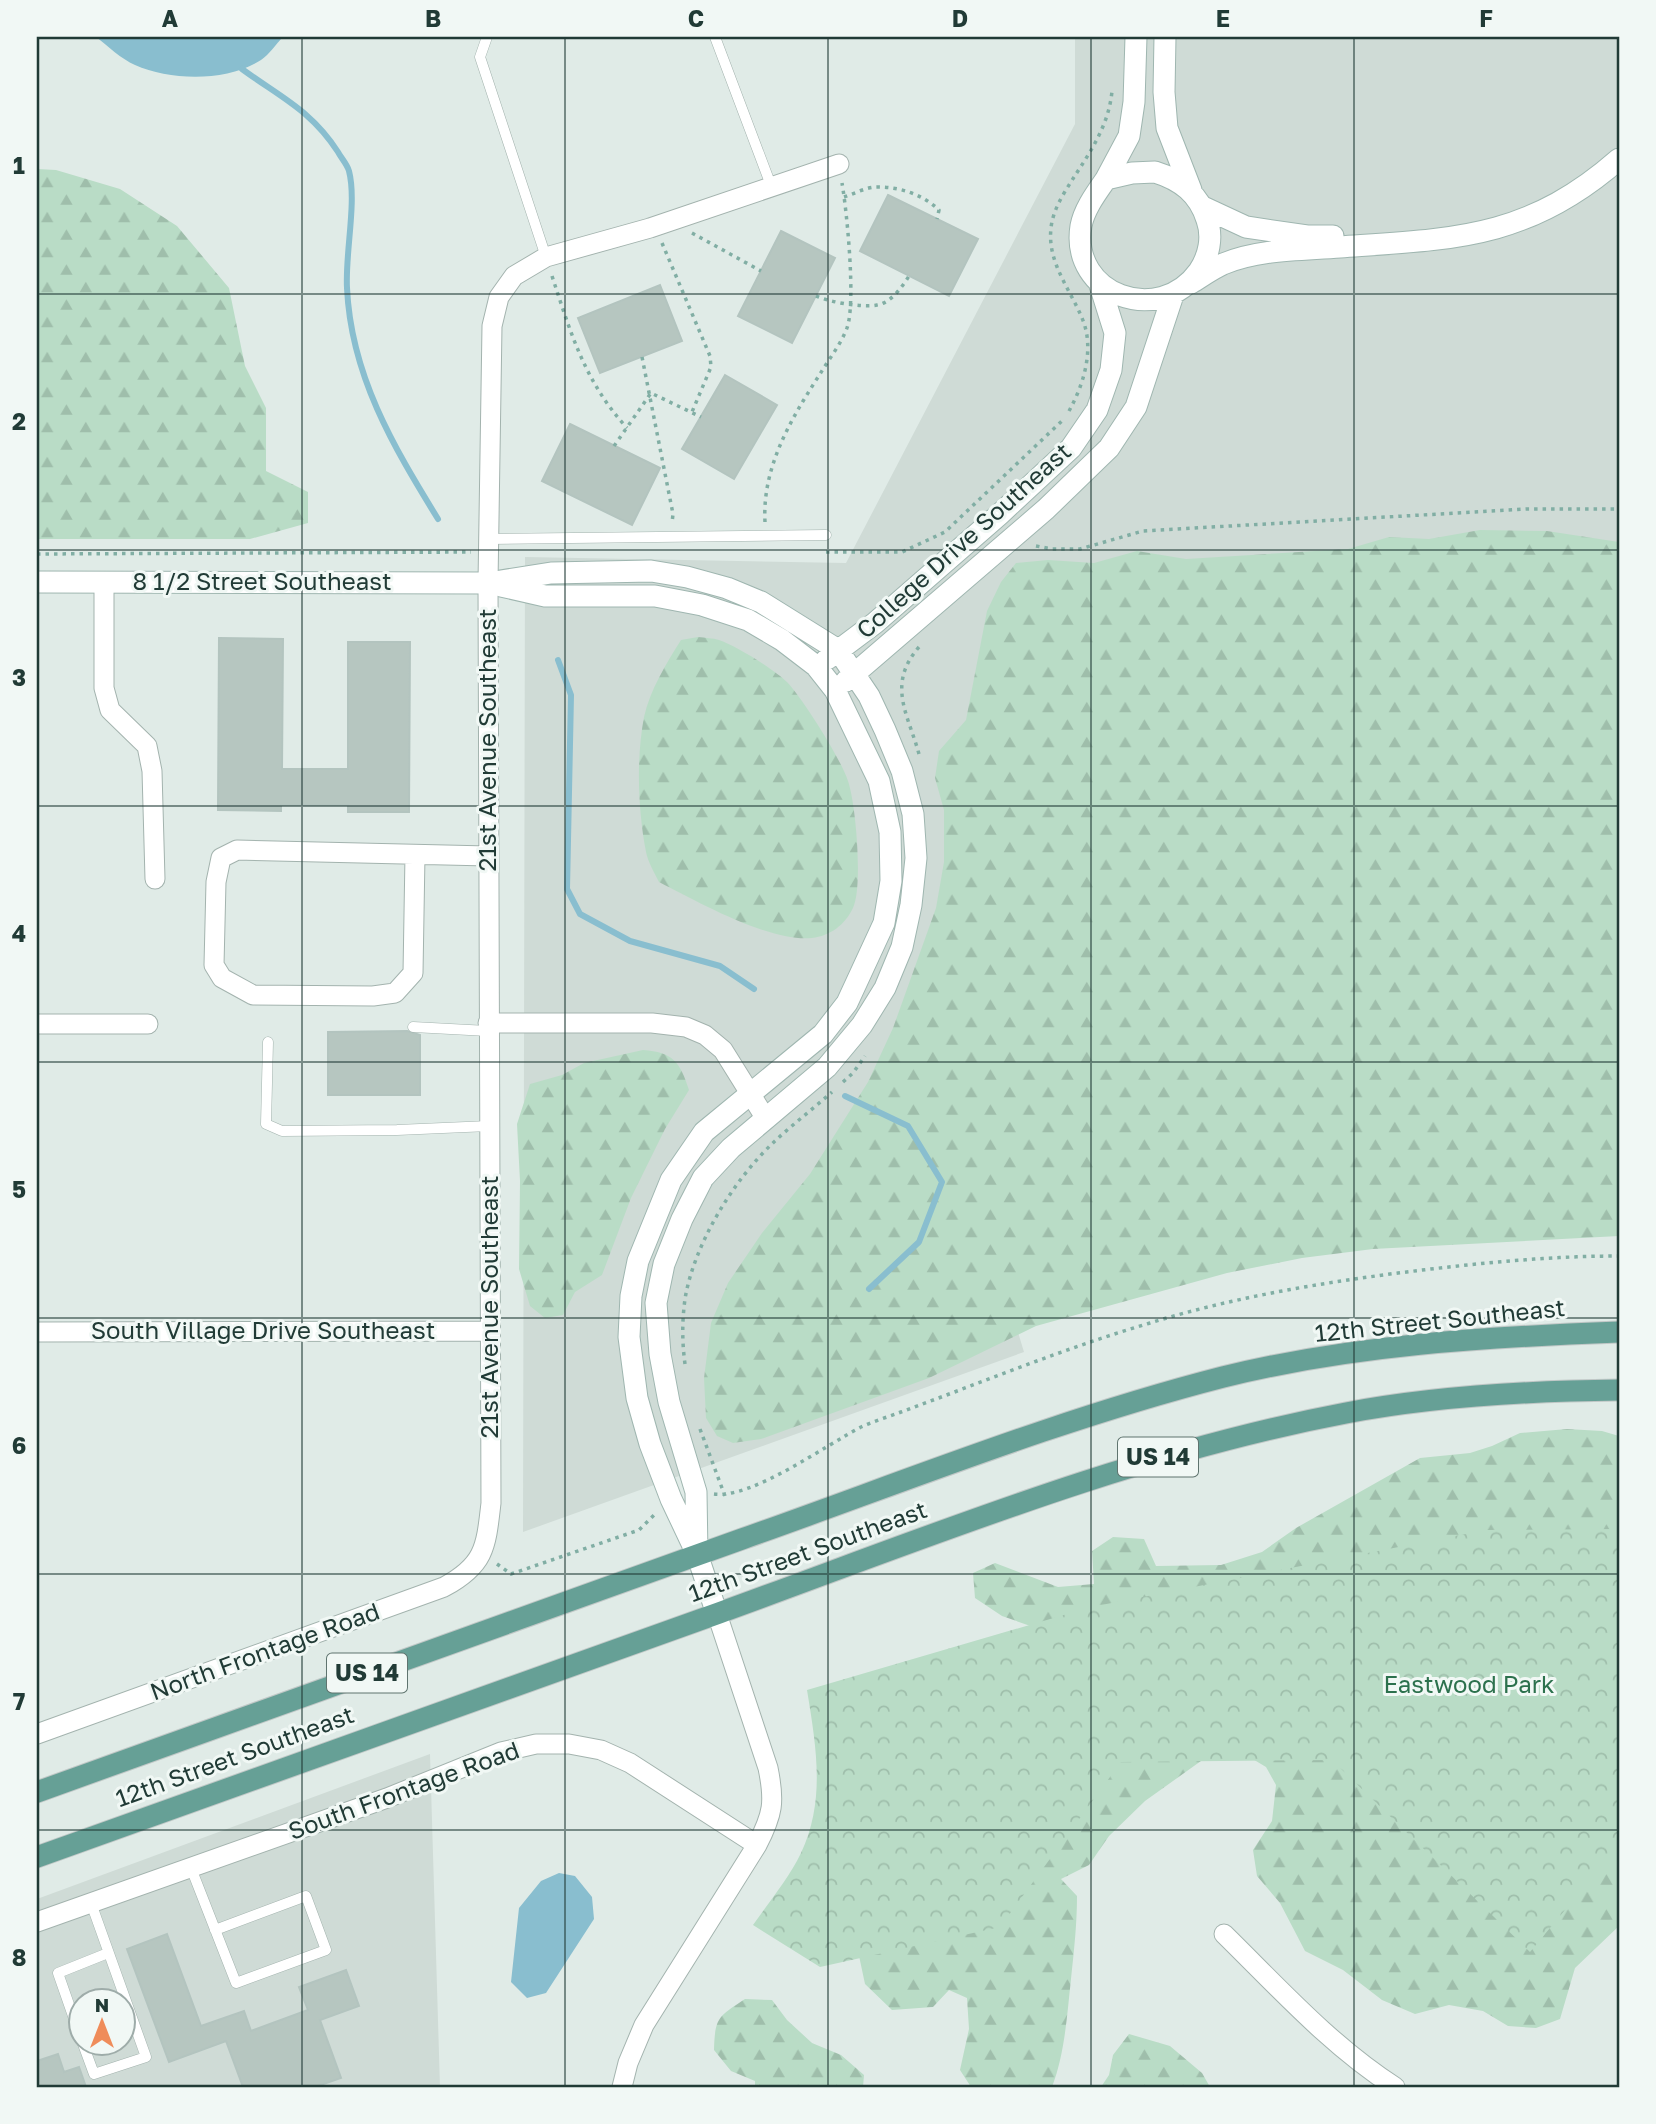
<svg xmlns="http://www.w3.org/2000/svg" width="1656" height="2124" font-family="'Golos Text',sans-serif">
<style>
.built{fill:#cfdbd6;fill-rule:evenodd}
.forest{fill:url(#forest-firs)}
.park{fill:url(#park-crowns)}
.water{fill:#89becf}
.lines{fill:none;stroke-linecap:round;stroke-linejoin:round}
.stream{stroke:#89becf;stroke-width:6}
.building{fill:#b6c6c0;stroke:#b3c4bf;stroke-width:2}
.lane-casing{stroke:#a3b3ae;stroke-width:11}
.street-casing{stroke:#a3b3ae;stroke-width:21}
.secondary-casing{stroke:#9fb6b0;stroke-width:23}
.primary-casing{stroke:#c1c8c7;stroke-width:23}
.path{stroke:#81aea4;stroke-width:3.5;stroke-dasharray:3.5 5;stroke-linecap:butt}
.lane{stroke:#fff;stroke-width:10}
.street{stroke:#fff;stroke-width:19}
.secondary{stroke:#fff;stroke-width:21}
.primary{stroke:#66a096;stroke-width:21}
.grid{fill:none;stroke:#213b36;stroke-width:2;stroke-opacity:0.55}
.labels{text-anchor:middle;stroke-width:6;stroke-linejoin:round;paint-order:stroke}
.shield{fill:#f1f8f5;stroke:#5f746f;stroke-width:2}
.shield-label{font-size:23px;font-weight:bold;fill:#213b36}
.street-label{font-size:24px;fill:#213b36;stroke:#f1f8f5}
.park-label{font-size:24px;fill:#2c714d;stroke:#f1f8f5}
.neatline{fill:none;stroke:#213b36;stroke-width:2.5}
.grid-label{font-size:23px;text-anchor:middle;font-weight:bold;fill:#213b36}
</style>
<defs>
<pattern id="forest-firs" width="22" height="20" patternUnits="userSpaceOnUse" patternTransform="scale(1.75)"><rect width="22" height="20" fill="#b9dcc6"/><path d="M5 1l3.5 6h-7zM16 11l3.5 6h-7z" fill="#9fbeab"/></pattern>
<pattern id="park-crowns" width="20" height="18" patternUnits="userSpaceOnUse" patternTransform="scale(1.75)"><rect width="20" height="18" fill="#b9dcc6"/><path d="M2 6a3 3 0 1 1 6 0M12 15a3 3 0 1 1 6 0" fill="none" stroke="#9fbeab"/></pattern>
</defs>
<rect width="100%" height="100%" fill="#e0ebe7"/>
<path class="built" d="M1075,37h544v572l-649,565 54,178 -501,180 2,-975 321,6 229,-439z
M430,1754l10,333h-403v-188zM80,2002h42v42h-42z"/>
<path class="forest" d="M37,169l19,1 64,19 57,37 52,62 16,78 21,42v63l42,21v31l-58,16h-213z
M1480,530l67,1 72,11v694l-246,13 -71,9 -75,15 -191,53 -107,52 -168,61 -28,4 -16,-7 -11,-18 -2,-40 7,-55 17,-40 34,-50 48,-59 58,-92 25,-54 43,-120 8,-46v-52l-9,-32 4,-27 27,-31 21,-109 14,-29 15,-19 32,-3 46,3 43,-12 49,8 162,-10 41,-12 40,2z
M698,637c7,1 15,1 21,3 16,5 56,30 68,42 16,17 54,77 61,99 8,23 15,106 5,127 -8,17 -23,28 -41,30 -43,4 -114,-36 -153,-56 -5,-10 -11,-20 -13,-30 -8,-42 -10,-93 -2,-135 6,-27 22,-53 37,-77z
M643,1050c30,2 37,12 46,40l-24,39 -34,69 -29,77 -27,17 -12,23 -18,3 -15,-12 -11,-37 1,-88 -3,-57 13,-40 32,-9 22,-12z
M1567,1429l35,2 17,5v490l-44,42 -15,51 -24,9 -28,-2 -25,-15 -34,-6 -34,9 -33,-14 -39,-30 -38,-19 -25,-48 -23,-27 -4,-26 19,-29 4,-36 -10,-18 -25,-15 -33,4 -63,45 -36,35 -20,29 -28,14 16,17c0,28 -3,55 -6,83 -4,36 -6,74 -19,108h-81l-11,-17 9,-41 -2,-31 -18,-8 -16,17 -41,3 -27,-26 -10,-47 184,-308 -37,-13 -27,-18 -2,-25 22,-10 63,24 36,-3 -2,-33 21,-14 31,2 12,27 65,-1 41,-13 34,-24 124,-70 50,-5 22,-7 28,-13z
M745,1999l27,1 15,20 25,23 29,12 23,20 -1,12h-108v-6l-24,-10 -17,-21c1,-33 4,-33 31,-51z
M1129,2034l41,12 32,27 8,14h-109l8,-12 4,-20z"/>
<path class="park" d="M1619,1529v316l-89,107 -198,-192 -211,2 -121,165 -180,40 -67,-42c16,-23 36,-47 48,-72 25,-53 15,-107 6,-163l284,-83 395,-77z"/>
<path class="water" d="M96,37h187c-7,7 -14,18 -22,23 -34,22 -90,21 -126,5 -14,-6 -27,-19 -39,-28z
M559,1873l16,3 17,21 2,22 -48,74 -19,5 -16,-16 8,-74 22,-27z"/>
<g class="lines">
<path class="stream" d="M242,69c38,28 69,41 96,83 3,6 9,12 11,19 8,31 -4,82 -2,117 4,87 46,158 91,231
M558,660l13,35 -4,194 13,25 50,27 90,25 34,23
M845,1096l63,30 34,56 -23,60 -50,47"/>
</g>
<path class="building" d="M888,195l90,44 -29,57 -89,-45z
M781,231l54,27 -43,85 -54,-27z
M660,285l22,56 -82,32 -22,-55z
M725,375l52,30 -43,74 -52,-30z
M570,424l90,44 -28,57 -90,-44z
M219,638l64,1 -1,130h66v-127h62l-1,170h-61v-7h-67v6l-63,-1z
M407,1031l13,4v60h-92v-63z
M167,1934l34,92 43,-15 7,20 57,-21 -9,-23 47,-17 13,36 -39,14 21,58 -26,9h-72l-17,-46 -57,21 -42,-113z
M58,2054l6,18 15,-5 7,20h-49v-26z"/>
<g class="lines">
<g class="lane-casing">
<path id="lane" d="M487,37l-7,20 66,200
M715,37l57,151
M489,539l337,-4
M413,1027l75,4
M268,1042l-2,82 16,7 115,-1 92,-4
M191,1868l45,115 90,-33 -20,-54 -91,34
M80,2036l-22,-63 50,-20
M83,2044l11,30 52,-17 -55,-154"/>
</g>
<g class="street-casing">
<path id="street" d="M104,582v106l6,22 37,36 5,25 3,108
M415,855l-2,118 -18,20 -22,3 -120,-1 -31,-17 -8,-13 2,-83 5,-24 16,-8 251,6
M488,1023h164l34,4 19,8 18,15 43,69
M37,1024h111
M37,1332l452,-1
M37,1734l407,-147c41,-22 42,-40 47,-84l-3,-920 4,-257 7,-29 15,-21 32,-19 104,-29 189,-64
M37,1922l350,-124 114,-46 35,-8h33l32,6 29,13 127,82
M1224,1934c54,53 107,112 171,153
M622,2087l6,-24 16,-38 113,-180c16,-31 18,-43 11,-77l-51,-154"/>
</g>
<g class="secondary-casing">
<path id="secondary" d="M1165,37l-1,55 3,36 24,62
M1155,172c26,8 44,22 52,48 6,17 2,36 -8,51 -40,56 -129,24 -118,-45 3,-17 16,-34 25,-47l26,-6z
M1106,179l23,-43 5,-34 2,-65
M1203,207l43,20 61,9h26
M1191,283c10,-6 21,-14 32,-19 36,-15 78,-14 117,-17 114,-8 188,-8 279,-88
M37,582l451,1 63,-10 100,-2 36,6 40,11 34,14 77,48 31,46 16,34 17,41 11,43 3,44 -5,47 -9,42 -17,41 -23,37 -35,42 -96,81 -28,30 -21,41 -18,45 -8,39 4,51 9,48 27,90 1,62
M501,586l44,10h110l47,9 46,15 34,20 34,26 19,24 44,91 11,51 1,49 -7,42 -37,80 -24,31 -119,98 -33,48 -33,81 -7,35 -2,41 8,61 13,46 21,55 26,55 20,60
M827,659l48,-36 125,-109 71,-66 26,-38 14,-40 4,-37 -16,-51
M846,681l200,-172 63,-61 27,-41 37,-112"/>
</g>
<g class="primary-casing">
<path id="primary" d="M37,1792c235,-84 469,-170 705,-253 159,-56 317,-120 481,-162 129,-32 263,-40 396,-45
M37,1857c227,-82 455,-162 682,-244 207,-75 410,-159 627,-200 89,-17 182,-22 273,-23"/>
</g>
<path class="path" d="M844,197c10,-3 22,-10 33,-10 23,0 45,7 62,23l-2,9
M692,233l69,38
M662,243l48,113 1,11 -19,45
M552,276c19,58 33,106 75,152
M816,296c14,6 45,12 61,9 14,-2 25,-18 32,-29
M642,357l31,157 -1,9
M1069,411c15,-27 26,-63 13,-93 -12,-29 -35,-56 -31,-90 2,-20 15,-38 25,-54 17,-26 33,-51 36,-83
M614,446l37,-53 50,24
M765,522c-3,-55 26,-103 55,-148 9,-15 21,-30 27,-46 9,-25 0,-116 -5,-145
M1036,546l16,3h28l63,-18 383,-22h93
M826,552h76l43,-20 120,-114
M37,554l434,-2
M919,647c-34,39 -9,70 1,111
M843,1082l10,-9 12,-17
M685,1364c-3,-22 -3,-43 0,-65 9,-55 49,-120 90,-158 18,-17 38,-32 57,-49
M700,1429l25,67
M714,1494c38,5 112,-49 147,-67 13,-6 27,-10 40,-15 82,-30 164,-64 249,-89 81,-25 164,-39 248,-50 73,-9 147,-17 221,-17
M497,1564l14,10 128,-44 18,-18"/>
<use href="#lane" class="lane"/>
<use href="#street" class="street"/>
<use href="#secondary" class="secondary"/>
<use href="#primary" class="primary"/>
</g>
<path class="grid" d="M302,37v2050M565,37v2050M828,37v2050M1091,37v2050M1354,37v2050M37,294h1582M37,550h1582M37,806h1582M37,1062h1582M37,1318h1582M37,1574h1582M37,1830h1582"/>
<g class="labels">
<g class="shield">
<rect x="1118" y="1437.5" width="80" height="39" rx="5"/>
<rect x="327" y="1653.5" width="80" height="39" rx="5"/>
</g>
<g class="shield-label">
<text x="1158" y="1465">US 14</text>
<text x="367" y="1681">US 14</text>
</g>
<g class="street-label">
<text transform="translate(964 541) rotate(-42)" y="8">College Drive Southeast</text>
<text x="262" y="590">8 1/2 Street Southeast</text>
<text transform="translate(488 740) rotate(-90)" y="8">21st Avenue Southeast</text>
<text transform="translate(490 1307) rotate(-90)" y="8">21st Avenue Southeast</text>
<text transform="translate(1440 1321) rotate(-6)" y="8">12th Street Southeast</text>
<text x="263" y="1339">South Village Drive Southeast</text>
<text transform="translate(808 1552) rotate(-20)" y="8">12th Street Southeast</text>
<text transform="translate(265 1652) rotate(-20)" y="8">North Frontage Road</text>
<text transform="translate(235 1757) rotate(-20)" y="8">12th Street Southeast</text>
<text transform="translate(404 1791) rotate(-20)" y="8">South Frontage Road</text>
</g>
<g class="park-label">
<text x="1469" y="1693">Eastwood Park</text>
</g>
</g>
<rect width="1656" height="2124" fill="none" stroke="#f1f8f5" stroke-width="77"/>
<g transform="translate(102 2022)"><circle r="33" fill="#f1f8f5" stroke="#9eaca9" stroke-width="2"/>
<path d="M0-5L12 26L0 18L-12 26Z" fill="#ef8c5a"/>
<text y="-10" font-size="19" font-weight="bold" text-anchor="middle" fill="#213b36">N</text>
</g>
<rect x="38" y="38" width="1580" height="2048" class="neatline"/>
<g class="grid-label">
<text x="170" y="27">A</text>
<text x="433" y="27">B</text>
<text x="696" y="27">C</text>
<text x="960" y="27">D</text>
<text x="1223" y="27">E</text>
<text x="1486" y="27">F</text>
<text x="19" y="174">1</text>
<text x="19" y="430">2</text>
<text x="19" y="686">3</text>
<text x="19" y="942">4</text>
<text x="19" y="1198">5</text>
<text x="19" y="1454">6</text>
<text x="19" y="1710">7</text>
<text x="19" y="1966">8</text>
</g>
</svg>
